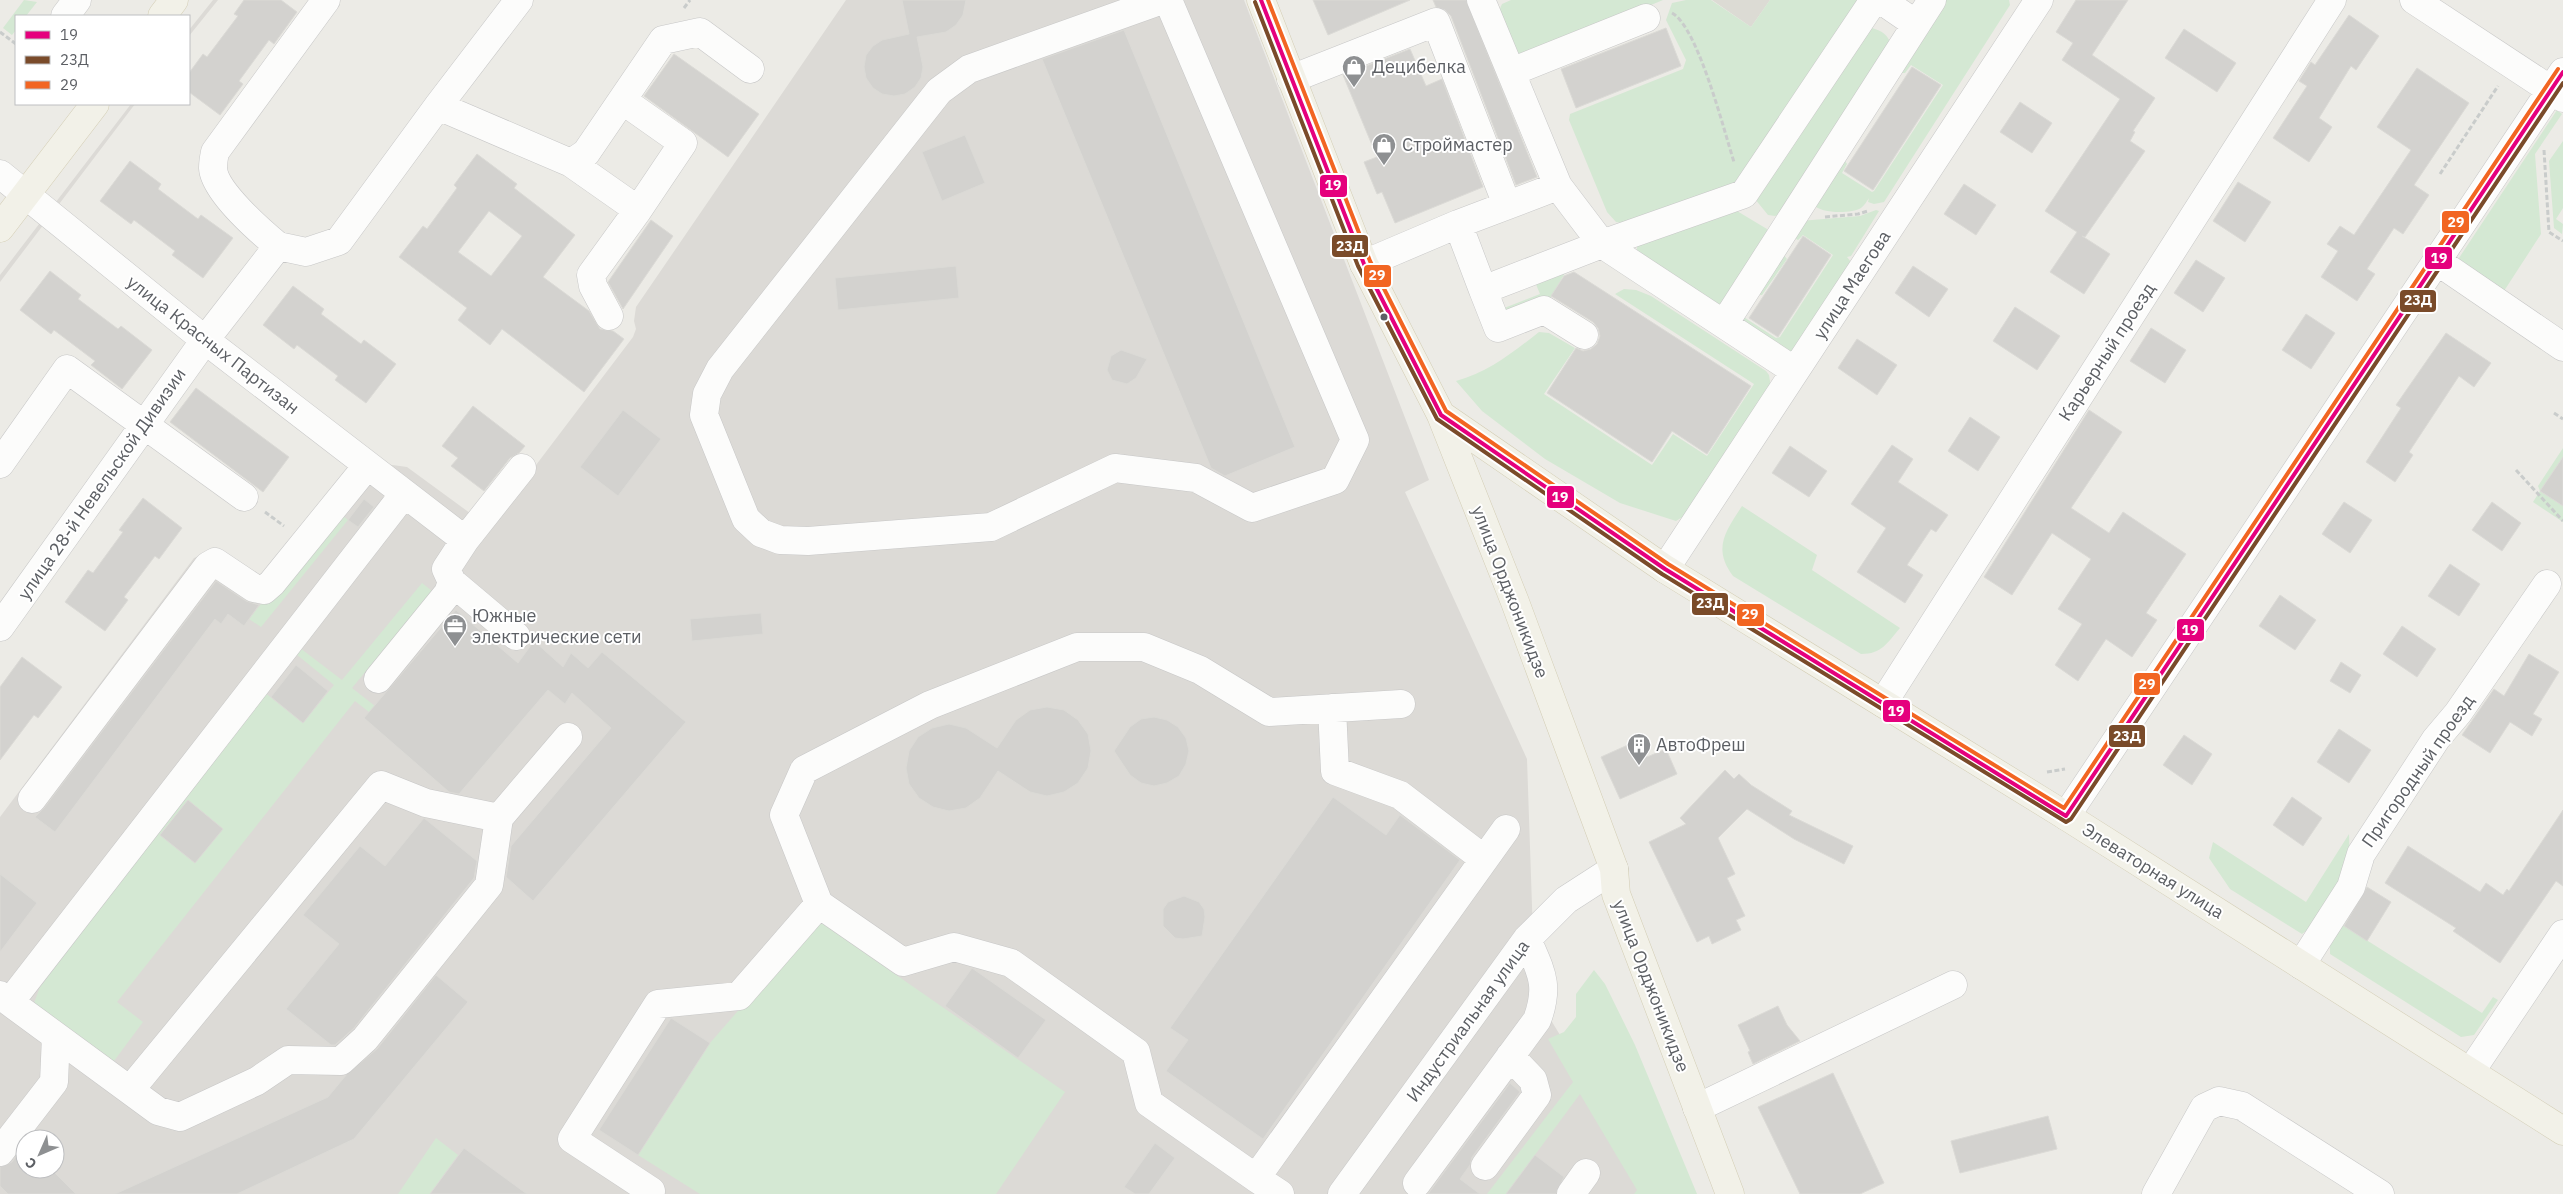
<svg xmlns="http://www.w3.org/2000/svg" width="2563" height="1194" font-family="'IBM Plex Sans',sans-serif">
<style>
.industrial{fill:#dcdad6;fill-rule:evenodd}
.education{fill:#dcdbd4}
.green{fill:#d4e8d3;fill-rule:evenodd}
.building{fill:#d3d2cf;stroke:#dbdad6;fill-rule:evenodd}
.lines{fill:none;stroke-linecap:round;stroke-linejoin:round}
.minor-casing{stroke:#c7c7c7;stroke-width:29}
.major-casing{stroke:#d3cdb4;stroke-width:29}
.path{stroke:#c9cccb;stroke-width:3;stroke-dasharray:5 2.5;stroke-linecap:butt}
.minor{stroke:#fcfcfb;stroke-width:28}
.major{stroke:#f2f1e8;stroke-width:28}
.bus-1-casing{stroke:#fff;stroke-width:8}
.bus-2-casing{stroke:#fff;stroke-width:8}
.bus-3-casing{stroke:#fff;stroke-width:8}
.bus-1{stroke:#e5007d;stroke-width:4}
.bus-2{stroke:#7a4b2a;stroke-width:4}
.bus-3{stroke:#f26522;stroke-width:4}
.bus-dot{fill:#5c5f64;stroke:#fff;stroke-width:2}
.labels{text-anchor:middle;stroke-width:4;stroke-linejoin:round;paint-order:stroke}
.poi-label{font-size:18px;fill:#5c5f64;stroke:#fff;text-anchor:start}
.street-label{font-size:18px;fill:#5c5f64;stroke:#fff}
.line-badge{stroke:#fff;stroke-width:2}
.badge-label{font-size:14px;text-anchor:middle;font-weight:bold;fill:#fff}
</style>
<rect width="100%" height="100%" fill="#ecebe6"/>
<path class="industrial" d="M213,0h5l-29,36v-6z
M846,0h398l185,480 -24,12 122,267 8,235 122,200h-1657v-377l194,-259 11,-5 51,29 122,-119 29,4 82,60 144,-190 3,-8 -2,-8 2,-14zM25,1139h30v30h-30z
M131,104h4l-135,178v-7z"/>
<path class="education" d="M1712,0h58l-19,27z"/>
<path class="green" d="M24,0l13,2 -11,14h-10v14l-4,5 -9,-7z
M1511,0h152l-139,58 -5,-1 -20,-46 3,-7z
M1686,0h25l40,27 19,-27h87l1,11 -123,177 -108,36 -11,-2 -9,-10 -38,-92 1,-6 113,-45 3,-9 -20,-40 6,-17z
M1940,0h69l1,5 -126,197 -10,2 -6,-2 1,-4c-2,3 -5,8 -8,10 -10,6 -41,6 -48,-4l29,-48 5,8 -5,9 30,19 2,-1 69,-106 -32,-20 -6,8h-4z
M1872,28c10,3 17,7 19,18l-108,166 -8,4 -7,-1 -13,-16 108,-169z
M2557,110l5,4 -27,40 6,80 -37,57 -44,-30 -1,-3z
M2563,141v67l-7,11 7,5 -1,10 -8,-6 -5,-67z
M1732,208l35,21 2,8 -48,73 -84,-58v-10z
M1876,210l3,1 -28,45 -4,1 4,5 -64,97 -54,-40 6,-5 37,24 4,-1 53,-82 -30,-20 -5,5 -8,-5 10,-14 60,-5z
M1781,252l6,7 -25,36h-7z
M1568,268l-19,32 -48,13 -2,-3 41,-16 -5,-12z
M1624,289l12,1 15,6 115,75 3,4 2,13 -79,123 -16,10 -56,-18 -75,-44 -63,-48 -26,-30c33,-9 56,-28 83,-49l10,1 26,15 -31,46 108,71 21,-31 34,22 47,-72 -139,-90z
M2563,448v9l-23,34 23,15v16l-30,-20 7,-11 -2,-5z
M1742,506l75,49 -5,15 88,58c-13,15 -18,26 -39,26l-128,-78c-21,-28 -7,-45 9,-70z
M336,510l12,10 -87,107 -12,-8z
M422,583l10,8 -80,97 23,18 -6,6 -14,-11 -238,301 26,20 -29,39 -80,-58 6,-16 224,-295 39,31 31,-38 -38,-31 4,-6 42,32zM188,800l35,29 -28,34 -35,-28z
M2349,834c0,6 1,14 -1,20 -5,22 -27,68 -46,80l-72,-45 -21,-31 4,-16 93,60z
M817,920l248,172 -69,102h-296l-62,-39 72,-112z
M2341,924l141,89 11,-16 5,3 -24,35 -13,2 -131,-83v-12z
M1594,970l11,14 30,61 62,149h-63l3,-4 -57,-96 -74,100h-19l86,-112 -25,-43 16,-7 12,-15v-23z
M436,1138l22,17 -28,39h-32z"/>
<path class="building" d="M244,0h37l16,12 -23,32 -5,-4 -30,41 4,3 -23,31 -31,-23v-19l14,-19 4,3 31,-41 -4,-2z
M902,0h64l-3,15 -7,10 -10,7 -29,5 6,30 -2,11 -6,9 -10,7 -11,2 -12,-2 -9,-6 -7,-10 -2,-11 2,-12 7,-9 9,-6 27,-6z
M1313,0h97l-82,35z
M1433,0h33l71,177 -21,8 -65,-169 -6,-6 -9,-3z
M2076,0h52l-36,55 63,43 -22,33 2,1 -5,9 15,10 -60,86 -3,-1 28,18 -26,40 -34,-22 27,-40 -32,-21 75,-112 -58,-39 11,-17 -17,-11z
M2349,15l30,21 -23,34 -5,-4 -32,52 13,9 -23,35 -36,-24 34,-52 -8,-5 12,-19 4,3z
M1666,28l15,38 -105,42 -15,-39z
M2184,29l52,34 -19,29 -52,-34z
M1124,30l171,417 -70,29 -14,-8 -169,-409z
M1410,49l16,37 16,-7 41,108 -88,36 -13,-31 -5,2 -13,-32 13,-5 -34,-82z
M674,54l85,60 -31,43 -84,-61z
M1912,67l29,18 -68,105 -29,-19z
M2417,68l52,35 -55,82 15,10 -26,39 -9,-6 -27,41 8,5 -18,27 -36,-24 17,-26 -11,-7 13,-18 14,9 57,-85 -34,-23z
M2020,102l32,21 -20,30 -32,-21z
M965,135l20,48 -43,18 -20,-49z
M477,154l40,30 -3,4 61,47 -32,42 46,34 11,18 13,2 11,8 -40,53 -82,-63 -12,16 -32,-25 9,-12 -68,-51 24,-31 4,3 30,-41 -3,-3zM489,211l33,25 -31,40 -33,-24z
M130,161l31,23 -3,5 40,30 3,-4 32,23 -30,40 -31,-23 3,-4 -41,-31 -3,4 -31,-23z
M2238,182l33,20 -26,40 -32,-21z
M1964,184l32,21 -20,30 -32,-21z
M651,220l22,16 -50,73 -15,-27z
M1803,236l28,19 -53,82 -29,-19z
M2196,260l29,18 -22,34 -29,-19z
M956,266l3,32 -121,12 -3,-32z
M1913,266l35,23 -19,28 -34,-24z
M50,271l31,24 -3,4 40,30 3,-3 31,24 -30,39 -31,-24 4,-4 -41,-31 -3,4 -31,-24z
M1574,272l177,114 -44,68 -35,-23 -20,31 -105,-69 29,-45 7,3 8,-2 6,-5 3,-8 -2,-8 -5,-6 -42,-26 13,-20z
M293,286l31,23 -3,5 40,30 3,-4 32,24 -30,39 -31,-23 3,-4 -41,-31 -3,4 -31,-24z
M2015,307l45,29 -23,34 -44,-29z
M2306,314l29,19 -24,36 -29,-19z
M2151,328l35,22 -21,33 -35,-22z
M2446,333l45,30 -17,24 -15,-11 -50,76 4,3 -18,27 -29,-20 35,-54 -5,-3z
M1857,339l40,26 -20,30 -39,-27z
M1121,350l26,9 -11,19 -9,6 -15,-4 -5,-10 4,-14z
M196,388l93,69 -26,35 -93,-70z
M473,406l52,40 -6,7 -9,5 -26,33 -33,-25 7,-8 -16,-12z
M623,410l38,29 -43,57 -38,-29z
M2089,410l33,22 -51,76 38,25 14,-21 63,42 -40,59 11,7 -25,37 -26,-18 -28,42 -23,-16 27,-41 -24,-15 33,-50 -39,-26 -40,62 -28,-18z
M1970,417l30,20 -22,34 -30,-20z
M1892,445l21,14 -15,23 50,33 -12,17 -5,-3 -24,36 16,10 -18,28 -48,-31 29,-44 -35,-24z
M1790,446l37,25 -18,26 -37,-24z
M2563,457v49l-23,-15z
M143,498l39,30 -23,31 -4,-3 -31,41 4,3 -23,31 -40,-29 23,-32 5,3 30,-41 -4,-2z
M364,499l10,8 -16,20 -10,-7z
M2344,502l28,18 -22,33 -28,-19z
M2492,502l29,21 -19,28 -30,-21z
M2450,564l30,20 -21,32 -31,-20z
M216,581l30,20 13,4 -15,21 -16,-12 -7,10 -6,-5 -160,213 -20,-15 9,-9z
M2280,595l36,25 -21,30 -36,-24z
M456,610l62,53 16,-22 29,26 8,-14 17,15 14,-16 84,70 -153,179 -27,-24 5,-31 100,-118 -39,-35 -7,11 -17,-14 -89,104 -10,-2 -85,-74z
M761,613l2,21 -71,7 -2,-22z
M2402,626l34,23 -19,28 -34,-23z
M2529,654l30,18 -26,42 9,5 -10,17 -22,-14 -20,31 -28,-18 32,-46 10,7z
M22,657l40,30 -24,31 -4,-3 -34,45v-73z
M2341,662l20,13 -11,18 -20,-12z
M296,665l32,26 -25,32 -32,-26z
M1047,707l17,3 14,10 10,14 3,17 -3,17 -10,15 -14,9 -17,4 -17,-4 -32,-21 -18,27 -14,10 -17,3 -16,-4 -14,-9 -10,-14 -3,-16 3,-17 9,-14 14,-9 17,-4 17,4 31,20 19,-28 14,-10z
M1154,717l13,3 11,7 8,11 3,13 -3,13 -7,12 -12,7 -13,3 -13,-3 -11,-8 -16,-24 16,-24 11,-8z
M2339,729l32,21 -22,33 -32,-21z
M2184,735l28,19 -20,31 -29,-20z
M1639,740l8,17 19,-8 11,25 -57,25 -19,-42z
M1725,770l9,9 5,-5 12,11 41,26 -3,4 64,31 -9,18 -50,-25 -47,-30 -29,29 17,36 -8,4 18,38 -9,4 5,10 -29,14 -3,-8 -12,6 -48,-100 37,-18 -6,-6z
M1333,797l53,38 14,-20 60,45 -197,279 -97,-68 22,-31 -18,-12z
M2292,797l30,21 -19,28 -30,-21z
M188,800l35,29 -28,34 -35,-28z
M2563,810v76l-7,-5 -56,82 -47,-32 3,-3 -71,-45 23,-37 72,46 6,-9 17,12 4,-6 2,2z
M424,818l53,43 -3,17 -120,150 -19,17h-4l-45,-36 53,-65 -36,-29 57,-69 25,20z
M0,874l37,29 -37,49z
M2367,887l24,15 -24,39 -23,-15z
M1184,896l15,6 5,7 1,8 -3,19 -19,3 -8,-1 -12,-12v-17l5,-7z
M972,968l74,52 -28,38 -73,-52z
M436,975l32,27 -114,137 -117,55h-122l213,-97 19,-23 30,-25z
M1778,1006l9,19 13,16 -47,23 -5,-12 2,-1 -12,-26z
M671,1018l39,25 -72,112 -39,-25z
M1833,1073l51,110 -24,11h-60l-42,-87z
M1510,1083l10,9 -48,65 -2,8 -10,14 20,15h-52z
M2048,1116l9,33 -97,24 -9,-32z
M1155,1143l20,15 -26,36h-14l-11,-7z
M25,1145v24h26l25,25h-68l-8,-8v-19l12,-5z
M464,1148l63,46h-97z
M1535,1155l29,22 -8,17h-50z"/>
<g class="lines">
<g class="minor-casing">
<path id="minor" d="M1162,0l-193,69 -30,22 -219,278 -13,25 -3,21 42,104 15,14 19,7 28,1 183,-14 124,-59 81,10 56,30 83,-28 20,-40 -187,-440
M1481,0l77,186 44,58 -119,46 -25,-66 100,-38
M1881,0l35,24
M2414,0l149,98
M65,16l12,-16
M1511,72l135,-54
M1291,79l145,-57 71,183
M438,106l81,-106
M571,163l67,47 45,-67 -61,-43
M0,174l205,166 260,200 57,-72
M1602,244l142,-50 130,-194
M1602,244l193,127
M278,246c-18,-15 -64,-55 -65,-78 0,-5 1,-11 2,-16l111,-152
M2437,261l126,86
M1364,264l94,-40
M1483,290l15,38 46,-18 40,25
M609,316l-16,-30 -2,-11 47,-65
M1724,324l208,-324
M0,464l67,-95 177,128
M465,540l-19,29 6,13 64,54
M1665,569l374,-569
M0,627l205,-287 73,-94 28,6 33,-11 99,-135 133,57 15,-10 77,-113 37,-8 50,37
M378,679l70,-86 4,-11
M1883,703l449,-703
M1401,704l-132,8 -69,-42 -56,-23h-67l-147,58 -126,65 -20,45 35,89 84,58 51,-15 57,16 125,89 13,51 107,75 250,-349
M1332,708l3,63 65,24 84,64
M32,799l176,-233 7,-4 39,26 10,2 8,-7 95,-117
M2066,816l497,-744
M2301,965l50,-78 10,-33 75,-115 22,-26 89,-129
M0,995l158,116 22,6 77,-36 31,-21 53,1 24,-22 124,-154 10,-67 69,-81
M10,1002l394,-508
M2471,1071l92,-137
M130,1090l251,-305 45,18 73,15
M1697,1108l256,-123
M0,1152l54,-70 2,-46
M1485,1166l52,-71 -4,-15 -23,-24
M1256,1178l24,16
M1417,1183l120,-163c13,-35 4,-48 -10,-81
M651,1191l-79,-52 86,-135 81,-8 80,-92
M1342,1194l185,-255 39,-39 48,-31
M1571,1194l15,-21
M2156,1194l48,-86 15,-7 23,5 138,88"/>
</g>
<g class="major-casing">
<path id="major" d="M1261,0l103,264 77,151 74,187 99,267 2,25 114,300
M162,16l12,-16
M0,228l95,-124
M1441,415l224,154 401,247 497,315"/>
</g>
<path class="path" d="M684,8l6,-8
M1672,13c26,14 52,118 62,149
M0,32l16,12
M2544,150l5,82 14,9
M2440,174l58,-88
M1825,217l33,-3 10,-3
M2554,413l9,6
M2516,470l47,51
M265,512l19,14
M2047,772l18,-3"/>
<use href="#minor" class="minor"/>
<use href="#major" class="major"/>
<g class="bus-1-casing">
<path id="bus-1" d="M1261,0l103,264 77,151 224,154 401,247
M2066,816l497,-744"/>
</g>
<g class="bus-2-casing">
<path id="bus-2" d="M1255,2l103,264 79,153 225,155 404,248 5,-3 492,-736"/>
</g>
<g class="bus-3-casing">
<path id="bus-3" d="M1268,0l102,261 76,150 222,153 396,244 494,-739"/>
</g>
<use href="#bus-1" class="bus-1"/>
<use href="#bus-2" class="bus-2"/>
<use href="#bus-3" class="bus-3"/>
</g>
<defs>
<g id="shop-pin" transform="scale(1.25)"><path d="M0 17L-7.5 6A9.5 9.5 0 1 1 7.5 6Z" fill="#8e9092" stroke="#fff"/><path d="M-5-2.5h2.3a2.7 3.5 0 0 1 5.4 0H5L5.5 6h-11ZM-1.5-2.5h3a1.5 2.3 0 0 0-3 0Z" fill="#fff"/></g>
<g id="office-pin" transform="scale(1.25)"><path d="M0 17L-7.5 6A9.5 9.5 0 1 1 7.5 6Z" fill="#8e9092" stroke="#fff"/><path d="M-6-3h4V-5.5h4V-3h4V5H-6ZM-1-4.5V-3h2v-1.5ZM-6 0V1H6V0Z" fill="#fff"/></g>
<g id="building-pin" transform="scale(1.25)"><path d="M0 17L-7.5 6A9.5 9.5 0 1 1 7.5 6Z" fill="#8e9092" stroke="#fff"/><path d="M-4-6H4V6H1V3H-1V6H-4ZM-2.5-4.3h1.7v1.8h-1.7ZM.8-4.3h1.7v1.8H.8ZM-2.5-1h1.7V.8h-1.7ZM.8-1h1.7V.8H.8Z" fill="#fff"/></g>
</defs>
<g fill-rule="evenodd">
<use href="#shop-pin" x="1354" y="67"/>
<use href="#shop-pin" x="1384" y="145"/>
<use href="#office-pin" x="455" y="626"/>
<use href="#building-pin" x="1639" y="745"/>
</g>
<circle class="bus-dot" cx="1384" cy="317" r="4.5"/>
<g class="labels">
<g class="poi-label">
<text x="1372" y="73">Децибелка</text>
<text x="1402" y="151">Строймастер</text>
<text x="472" y="622">Южные<tspan x="472" dy="21">электрические сети</tspan></text>
<text x="1656" y="751">АвтоФреш</text>
</g>
<g class="street-label">
<text transform="translate(1852 285) rotate(-57)" y="6">улица Маегова</text>
<text transform="translate(213 345) rotate(38)" y="6">улица Красных Партизан</text>
<text transform="translate(2107 352) rotate(-57)" y="6">Карьерный проезд</text>
<text transform="translate(102 484) rotate(-55)" y="6">улица 28-й Невельской Дивизии</text>
<text transform="translate(1510 592) rotate(69)" y="6">улица Орджоникидзе</text>
<text transform="translate(2418 771) rotate(-55)" y="6">Пригородный проезд</text>
<text transform="translate(2153 871) rotate(32)" y="6">Элеваторная улица</text>
<text transform="translate(1651 986) rotate(69)" y="6">улица Орджоникидзе</text>
<text transform="translate(1468 1021) rotate(-54)" y="6">Индустриальная улица</text>
</g>
</g>
<g class="line-badge">
<rect x="1319" y="174" width="29" height="24" rx="5" fill="#e5007d"/>
<rect x="2441" y="210" width="29" height="24" rx="5" fill="#f26522"/>
<rect x="1331" y="234" width="38" height="24" rx="5" fill="#7a4b2a"/>
<rect x="2424" y="246" width="29" height="24" rx="5" fill="#e5007d"/>
<rect x="1363" y="264" width="29" height="24" rx="5" fill="#f26522"/>
<rect x="2399" y="289" width="38" height="24" rx="5" fill="#7a4b2a"/>
<rect x="1546" y="485" width="29" height="24" rx="5" fill="#e5007d"/>
<rect x="1691" y="592" width="38" height="24" rx="5" fill="#7a4b2a"/>
<rect x="1736" y="603" width="29" height="24" rx="5" fill="#f26522"/>
<rect x="2176" y="618" width="29" height="24" rx="5" fill="#e5007d"/>
<rect x="2133" y="672" width="28" height="24" rx="5" fill="#f26522"/>
<rect x="1882" y="699" width="29" height="24" rx="5" fill="#e5007d"/>
<rect x="2108" y="724" width="38" height="24" rx="5" fill="#7a4b2a"/>
</g>
<g class="badge-label">
<text x="1333" y="190">19</text>
<text x="2456" y="227">29</text>
<text x="1350" y="251">23Д</text>
<text x="2439" y="263">19</text>
<text x="1377" y="280">29</text>
<text x="2418" y="305">23Д</text>
<text x="1560" y="502">19</text>
<text x="1710" y="608">23Д</text>
<text x="1750" y="619">29</text>
<text x="2190" y="635">19</text>
<text x="2147" y="689">29</text>
<text x="1896" y="716">19</text>
<text x="2127" y="741">23Д</text>
</g>
<rect x="15" y="15" width="175" height="90" fill="#ffffff" stroke="#bebfc1"/>
<rect x="25" y="31" width="25" height="8" fill="#e5007d" stroke="#bebfc1"/>
<text x="60" y="40" font-size="15" fill="#5c5f64">19</text>
<rect x="25" y="56" width="25" height="8" fill="#7a4b2a" stroke="#bebfc1"/>
<text x="60" y="65" font-size="15" fill="#5c5f64">23Д</text>
<rect x="25" y="81" width="25" height="8" fill="#f26522" stroke="#bebfc1"/>
<text x="60" y="90" font-size="15" fill="#5c5f64">29</text>
<g transform="translate(40 1154) rotate(225)"><circle r="24" fill="#ffffff" stroke="#bebfc1"/>
<path d="M0-4L9 19L0 12L-9 19Z" fill="#8e9092"/>
<text y="-8" font-size="14" font-weight="bold" text-anchor="middle" fill="#5c5f64">С</text>
</g>
</svg>
